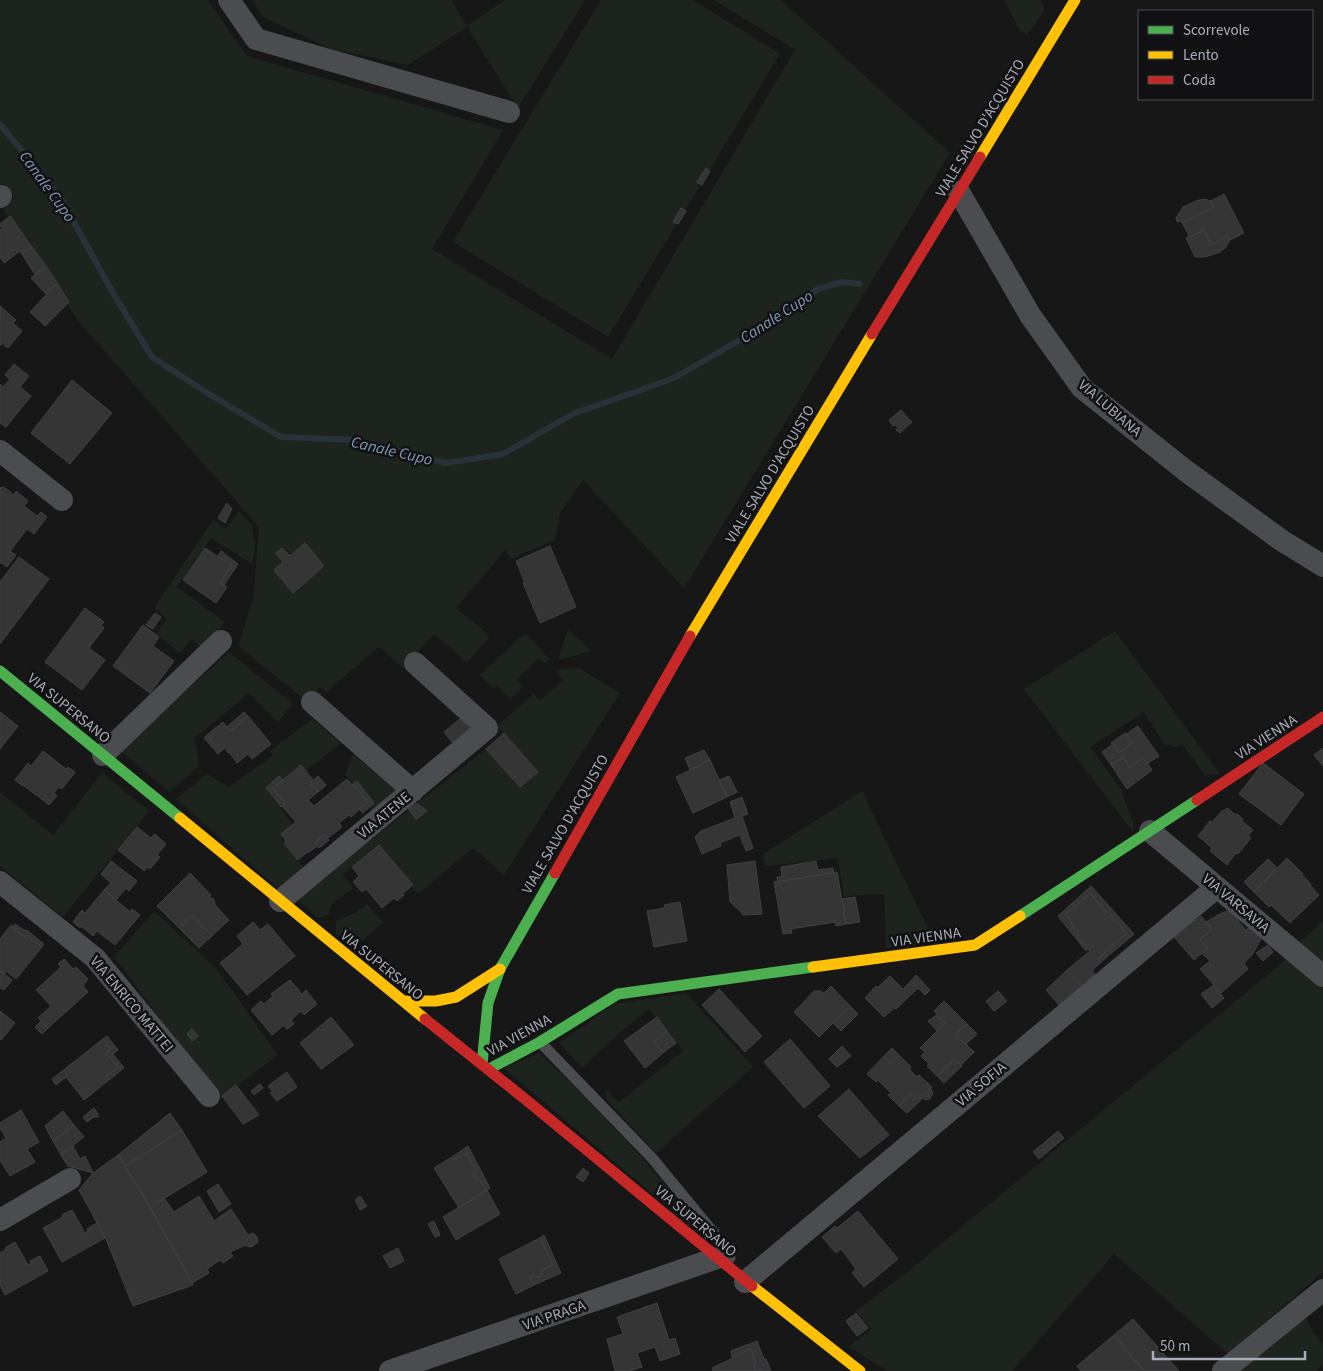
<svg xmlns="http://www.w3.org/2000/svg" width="1323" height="1371" font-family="'Source Sans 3',sans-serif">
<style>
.green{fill:#1d241e}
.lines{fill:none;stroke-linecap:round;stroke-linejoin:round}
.stream{stroke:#2a3239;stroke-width:6}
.building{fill:#353536;stroke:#3f4043}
.lane{stroke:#4b4c50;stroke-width:11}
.street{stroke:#4b4c50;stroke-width:22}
.fast{stroke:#4caf50;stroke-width:11}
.slow{stroke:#ffc107;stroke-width:11}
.jam{stroke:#c62828;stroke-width:11}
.labels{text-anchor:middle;stroke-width:5;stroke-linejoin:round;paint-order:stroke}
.street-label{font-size:15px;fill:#a8adb8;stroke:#111113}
.water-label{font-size:16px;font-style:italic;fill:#7f9bb3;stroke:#111113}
</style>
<rect width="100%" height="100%" fill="#171717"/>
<path class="green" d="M0,0h208l39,56 256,74 -71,119 180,110 183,-309 -81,-50h67l169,153 -266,435 -101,-108 -23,33 -5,27 -45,19 -5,-9 -49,58 34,28 -23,27 -33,-29 -31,34 -24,-21 -53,45 -5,-5 -16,13 -67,-54 15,-46 6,-73 -179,-204 -77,-113 11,-12 -11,-14 -3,3z
M252,0h199l16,26 38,-26h80l-67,108 -51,-81 -59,38 -77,-16 -68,-32z
M601,0h92l87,54 -172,283 -155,-95z
M1005,0h35l5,9 -18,26 -4,-3 -4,-2z
M239,511l13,14 3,22 -3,17 -41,-26 -34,49 48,35 -22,27 -12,-10 -11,14 -24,-19 11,-16 -13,-10 59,-88 13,9z
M568,630l24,21 -34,9z
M1115,631l105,143 -15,1 -23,-31 -6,3 -12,-3 -20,-32 -54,35 31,42 12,34v9l-109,-143z
M525,633l25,26 -5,5 -6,-6 -22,21 6,8 -13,12 -13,-14 -4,4 -13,-14z
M229,652l64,52 -15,18 -29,-29 -54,45 4,28 -30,26 -49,-42z
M579,668l41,25 -116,182 -31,-27 -55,46 -41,-49 -35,30 11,13 -22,17 -2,9 -10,4 -23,-19 190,-150 34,38 18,-16 -41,-45 36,-32 7,6 22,-19 -6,-11z
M312,719l29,24 -36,29 -5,-6 -33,25 28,36 -14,11 23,30 -25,21 -103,-90 31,-25 22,13 44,-32 -3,-4z
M353,754l44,38 -23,19 -29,-37z
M102,773l47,38 -86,106 -63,-51v-74l53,43z
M862,791l73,152 -49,5 -2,-54 -26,1 -14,2 -6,-39 -73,8 -2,-12z
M367,904l16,18 -28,26 -19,-14v-13l21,-9z
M154,911l62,57 62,87 -58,44 -106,-142z
M1323,921v43l-25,-21z
M1289,957l34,29v286l-95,82 -114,-100 -102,117h-125l-38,-24 22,-18 -15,-18 56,-43z
M686,993l67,74 -97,86 -49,-53 -1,-11 12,13 9,-6 56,-45 -34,-42 -33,27 -34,32 -23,-25 56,-39z
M539,1053l45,42 62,67 44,55 -1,8 -185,-157z
M1304,1314l9,18 10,13v20l-7,6h-84z"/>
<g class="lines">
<path class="stream" d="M0,124l61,75 52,94 39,64 57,37 72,43 75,3 90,23 57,-9 70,-40 101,-36 85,-49 59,-40 24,-7 18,2"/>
</g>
<path class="building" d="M706,168l4,3 -8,14 -5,-3z
M1224,194l20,39 -14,7 -2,-4 -17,9 -7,-15 -14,7 -8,-14 32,-16 -3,-6z
M1204,199l7,2 3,6 -32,16 -1,-2 -4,1 -1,-4 7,-11 13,-6z
M681,208l5,3 -8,13 -5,-2z
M10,216l22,31 -10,7 -2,-3 -16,12 -4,-6v-27l2,-1 -2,-5z
M1204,230l7,15 17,-9 2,4 -4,7 -6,5 -15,5h-10l-9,-19 3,-2 1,1z
M32,247l14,19 -11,9 -13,-21z
M46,266l11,17 -11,11 -15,-16z
M57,283l12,19 -24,24 -15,-14z
M0,306l16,14 -3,3 9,8 -14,17 -6,-5 -2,3z
M14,364l15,12 -9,11 11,9 -25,31 -6,-4v-39l3,3 7,-8 -5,-4z
M72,380l40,33 -42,51 -39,-31z
M901,410l11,12 -12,11 -4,-3 2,-2 -3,-3 -2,1 -4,-6z
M4,487l10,8 2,-4 12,10 -4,5 13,10 4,-4 6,5 -13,17 -7,-5 -17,22 6,4 -9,12 -7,-5v-74z
M227,503l5,6 -7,14 -7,-5z
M305,543l19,23 -31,27 -19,-23 9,-8 -7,-9 6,-5 8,8z
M550,546l26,61 -36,16 -17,-40h2l-9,-22z
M205,548l27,18 -12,17 7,4 -11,16 -33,-23z
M221,551l17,13 -14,21 -4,-2 12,-17 -14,-10z
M19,557l30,22 -49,65v-62z
M85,608l19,14 -3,3 3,3 -15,20 16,12 -23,30 -37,-28z
M155,613l6,4 -8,12 -7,-4z
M143,625l16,12 -6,9 21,15 -24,32 -37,-27z
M0,712l18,14 -18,23z
M244,712l4,4 -18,15 -3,-4z
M248,716l23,28 -19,15 -4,-5 -11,9 -8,-11 -1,1 -3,-5 -4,3 -14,-16 16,-13 7,9z
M461,718l8,10 -17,14 -8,-10z
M1138,726l21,30 -12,8 -4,-6 -13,10 -7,-11 -12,8 -9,-13 11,-8 6,9 13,-10 -6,-9z
M504,733l34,39 -18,15 -34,-38z
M1125,733l7,10 -13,10 -8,-10z
M207,735l14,16 -3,3 -14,-16z
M1323,748v18l-9,-11z
M704,750l6,10 -20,10 -5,-12z
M43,751l23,18 2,-2 7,5 -13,17 -3,-2 -5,6 3,3 -8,9 -26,-20v1l-8,-6 13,-17 3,3z
M1123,757l7,11 13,-10 9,12 -25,19 -16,-24z
M710,760l17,37 -34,16 -17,-36z
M1263,763l41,31 -23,31 -42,-31z
M301,765l12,15 -3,3 8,9 -10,8 6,6 33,-27 5,6 1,-1 15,18 -17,15 -2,-2 -10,8 3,4 -14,11 -4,-3 -9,8 2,3 -9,7 -1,-1 -9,8 -14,-17 2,-2 -5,-7 15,-12 -14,-16 3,-3 -12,-15z
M279,776l4,4 -10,8 12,15 -4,4 -15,-19z
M318,776l8,9 -8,7 -8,-9z
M729,776l8,16 -10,5 -8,-17z
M357,781l17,22 -11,10 -4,-4 9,-7 -15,-18z
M742,797l6,17 -6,2 11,32 -7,3 -6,-16 -20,8 1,3 -19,8 -7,-17 6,-6 34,-13 -5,-16z
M415,802l12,9 -11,8 -8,-11z
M1227,808l9,7 1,-1 6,5 -1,2 11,9 -5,6 3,2 -13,16 -2,-1 -9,12 -17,-14 2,-3 -14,-12 12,-15 2,1 11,-12 1,1z
M137,827l14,11 4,-4 11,10 -9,11 3,2 -10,12 -3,-2 -3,4 -26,-21z
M324,835l5,5 -10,8 -4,-5z
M379,845l34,40 -11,9 2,1 -7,6 -3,-3 -12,10 -16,-19 -4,3 -9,-10 6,-6 -7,-9z
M1287,858l16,16 -1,1 9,9 -1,1 9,10 -29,28 -19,-18 -2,2 -15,-15z
M1268,859l9,9 -23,24 -10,-10z
M111,861l26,20 -8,10 -3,-3 -10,12 -12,-10 7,-7 -10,-9z
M755,861l7,53 -19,1 -1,-2 -12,-11 -3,-37z
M816,861l2,9 15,-2 1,5 -56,9 -1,-5h4v-1h1l-1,-9z
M837,872l9,52 -10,2 -1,-4 -44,7 1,4 -9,1 -9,-52z
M190,873l21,22 -3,3h4l2,1 1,6 14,15 -17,16 -20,-21 -13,13 -22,-22z
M1091,886l43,48 -33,28 -3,-3 29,-26 -16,-18 -3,3 -4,-4 2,-2 -16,-19 -25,22 7,8 -1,1 8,10 -1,3 11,12 -3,2 -28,-35z
M104,890l26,22 2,-3 8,6 -25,30 -18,-14 -4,5 -12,-10 -1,2 -7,-6 9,-12 3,3z
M1090,893l16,19 -2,2 4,4 3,-3 16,18 -29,26 3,3 -9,9 3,3 -12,12 -16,-16 23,-19 -12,-14 1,-3 -8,-10 1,-1 -7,-8z
M855,897l5,25 -14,2 -4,-25z
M680,902l7,39 -33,6 -7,-36 18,-3 -1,-3z
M1227,911l5,2 14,17 4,-4 11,13 -9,16 -8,8 4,6 -27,24 -21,-24 10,-8 -8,-8 6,-5 -8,-9 12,-10 -6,-7 12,-7z
M192,915l20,21 -13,12 -20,-20z
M1201,916l11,13 -12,10 8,9 -14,12 -20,-23 20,-18 1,2z
M253,922l7,8 8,-6 27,32 -48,39 -27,-32 23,-19 -6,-8z
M15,924l9,6 4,1 16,13 -2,3 -15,-12 -2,2 -12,-10z
M11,925l14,12 2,-2 15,12 -26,32 -10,-8 -2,3 -4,-2v-33z
M1268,945l5,7 -10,9 -7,-8z
M64,959l9,10 3,-2 12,12 -5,7 5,6 -40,36 -10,-10 13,-12 -15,-16 25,-23 -3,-3z
M1067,970l16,16 -24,19 -13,-15z
M1,971l11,9 -8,10 -4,-2z
M916,975l14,15 -5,5 -14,-14z
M890,976l13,13 8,-8 7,7 -22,21 -2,-1 -10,9 -19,-19 11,-12 1,2z
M290,980l12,14 4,-4 11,14 -13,11 -3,-4 -10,9 3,4 -7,5 -3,-4 -12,10 -21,-25 10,-9 3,3 9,-8 -2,-2z
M1214,985l10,13 -12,10 -11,-14z
M831,986l19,20 -31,31 -25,-25 20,-21h6l4,2z
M719,989l43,47 -17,16 -43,-47z
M998,991l9,10 -13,10 -8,-10z
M944,1001l23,23 -12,11 7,7 1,-1 11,11 -13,13 -6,-6 -18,17 -10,-10 2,-2 -8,-8 4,-4 -5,-4 25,-25 -11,-12z
M850,1006l8,8 -17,17 -8,-8z
M0,1011l15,12 -14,17 -1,-1z
M937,1015l8,8 -8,8 -9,-10z
M331,1017l23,28 -33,24 -21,-26z
M657,1017l10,14 -13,10 9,12 -18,15 -21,-27z
M41,1021l7,7 -6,6 -7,-7z
M967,1024l10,10 -11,10 -3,-3 -1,1 -7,-7z
M192,1029l6,7 -6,5 -5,-7z
M667,1031l9,12 -13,10 -9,-12z
M107,1036l11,14 -5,4 11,14 -15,12 -3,-3 12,-10 -12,-14 5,-4 -8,-10z
M103,1039l8,10 -5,4 12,14 -12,10 3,3 -25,20 -18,-23 -10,8 -4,-6z
M790,1039l40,47 -26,22 -40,-46z
M842,1046l9,10 -14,11 -8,-8z
M892,1048l7,7 -8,8 -7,-7z
M899,1055l12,12 -2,2 8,8 2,-2 13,12 -12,12 -7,-7 -14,14 -11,-11 3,-2 -13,-13 -2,2 -9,-8 17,-18 7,7z
M955,1059l7,7 -18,17 -7,-7z
M287,1072l10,15 -20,14 -7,-8 3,-1 -5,-6z
M260,1084l3,4 -9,7 -3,-4z
M236,1085l23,30 -16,9 -21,-28z
M849,1089l40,46 -29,23 -42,-42z
M931,1089l2,4 -3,5 -2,2 -7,-2z
M913,1092l8,8 -14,13 -8,-7z
M94,1108l4,6v3h-4l-7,5 -4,-5z
M21,1110l18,32 -12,7 8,13 -25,14 -10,-16v-18l6,-4 -6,-10v-5z
M63,1111l11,14 -21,16 -8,-15z
M170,1113l12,17 -57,36 -7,-11z
M74,1125l10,12 -23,18 -8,-14z
M182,1130l25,42 -57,35 -25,-41z
M1058,1131l6,7 -25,21 -6,-7z
M73,1146l7,13 5,-3 8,17 -25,-7 -7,-11z
M468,1146l22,42 -3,2 -8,-11 -2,1 -4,-6 4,-2 -11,-19 -12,7 -2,-3z
M466,1153l11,19 -4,2 4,6 2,-1 8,11 -28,18 -25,-40 18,-11 2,3z
M118,1155l32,52 43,78 -60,21 -27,-67 -27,-49 14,-17z
M583,1168l6,5 -6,9 -7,-5z
M218,1184l13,20 -12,8 -12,-21z
M487,1190l13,24 -44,26 -13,-23z
M199,1196l15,25 17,-12 17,26 5,-2 4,4 1,5 -5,4 -3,1 -5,-2 -15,7 3,4 -10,7 -3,-3 -13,9 2,4 -17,10 -42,-76 14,-9 10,14z
M360,1196l7,10 -7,4 -5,-10z
M72,1210l13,23 3,-2 -1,-2 10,-6 8,15 -43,24 -19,-34 20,-11 -1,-2z
M858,1211l40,48 -34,28 -12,-14 4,-4 -15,-20 -5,4 -14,-16 13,-11 2,2z
M434,1221l6,14 -5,2 -7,-13z
M544,1235l17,38 -27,12 -4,-9 4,-1 3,2h3l2,-4 -1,-2 12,-6 -13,-27z
M540,1238l13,27 -12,6 1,2 -2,4h-3l-3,-2 -4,1 4,9 -18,9 -17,-35z
M15,1242l13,23 3,-1 -1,-3 10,-5 8,15 -43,24 -5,-10v-32l6,-3 -1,-2z
M398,1248l6,13 -14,7 -7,-12z
M657,1303l12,37 6,-2 5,16 -20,7 -5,-14 -18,6 5,14 -12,4h-15l-8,-32 16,-5 -6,-17z
M856,1313l12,15 -11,8 -11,-15z
M1133,1319l46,52h-35l-30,-36z
M1114,1335l30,36h-63l-4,-5z
M757,1341l7,18h2l5,12h-10v-2l-5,2 -2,-7 2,-1 -5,-14 -19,8 -1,-6z
M751,1349l5,14 -2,1 2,7 5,-2v2h-48l-1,-3 21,-10 -1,-1z"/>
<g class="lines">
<path class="lane" d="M540,1042l112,116 70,85 8,15"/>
<path class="street" d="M229,0l27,39 253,73
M959,192l71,123 52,73 104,83 95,69 42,26
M0,197l1,-1
M0,451l62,49
M312,702l101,89
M103,755l118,-114
M1150,831l173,145
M0,882l95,76 114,138
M280,901l207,-173 -72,-65
M0,1220l70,-41
M745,1282l472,-395
M390,1371l327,-113
M1223,1371l100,-81"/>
<path class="fast" d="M0,671l180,147
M1020,916l177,-116
M482,1064l6,-61 12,-34 55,-96
M489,1069l51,-27 78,-48 195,-27"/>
<path class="slow" d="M980,157l95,-157
M690,636l182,-302
M180,818l245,201
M813,967l162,-22 45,-29
M404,1001h32l20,-4 44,-28
M752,1286l108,85"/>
<path class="jam" d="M872,334l108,-177
M1197,800l126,-83
M555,873l135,-237
M425,1019l100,80 227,187"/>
</g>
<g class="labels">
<g class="street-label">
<text transform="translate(980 128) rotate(-59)" y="5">VIALE SALVO D'ACQUISTO</text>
<text transform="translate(1110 408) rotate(41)" y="5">VIA LUBIANA</text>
<text transform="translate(770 474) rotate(-59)" y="5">VIALE SALVO D'ACQUISTO</text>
<text transform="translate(69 708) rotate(39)" y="5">VIA SUPERSANO</text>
<text transform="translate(1266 737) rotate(-33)" y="5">VIA VIENNA</text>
<text transform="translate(384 815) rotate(-40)" y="5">VIA ATENE</text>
<text transform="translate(565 824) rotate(-60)" y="5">VIALE SALVO D'ACQUISTO</text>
<text transform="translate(1236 903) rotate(40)" y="5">VIA VARSAVIA</text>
<text transform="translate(926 937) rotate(-8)" y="5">VIA VIENNA</text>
<text transform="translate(382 965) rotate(39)" y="5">VIA SUPERSANO</text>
<text transform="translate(132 1004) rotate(50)" y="5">VIA ENRICO MATTEI</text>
<text transform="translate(519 1035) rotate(-29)" y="5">VIA VIENNA</text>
<text transform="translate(981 1084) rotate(-40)" y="5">VIA SOFIA</text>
<text transform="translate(696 1221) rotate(40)" y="5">VIA SUPERSANO</text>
<text transform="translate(554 1315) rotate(-19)" y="5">VIA PRAGA</text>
</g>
<g class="water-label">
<text transform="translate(48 186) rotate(54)" y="6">Canale Cupo</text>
<text transform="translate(776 316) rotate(-33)" y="6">Canale Cupo</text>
<text transform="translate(392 450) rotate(13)" y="6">Canale Cupo</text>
</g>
</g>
<rect x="1138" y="10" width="175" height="90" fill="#111113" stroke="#4d4f55"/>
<rect x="1148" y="26" width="25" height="8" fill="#4caf50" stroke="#4d4f55"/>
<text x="1183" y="35" font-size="15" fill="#a8adb8">Scorrevole</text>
<rect x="1148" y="51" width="25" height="8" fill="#ffc107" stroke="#4d4f55"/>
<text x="1183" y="60" font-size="15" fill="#a8adb8">Lento</text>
<rect x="1148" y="76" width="25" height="8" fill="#c62828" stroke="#4d4f55"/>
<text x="1183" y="85" font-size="15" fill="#a8adb8">Coda</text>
<path d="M1153 1351v8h152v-8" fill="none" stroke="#a8adb8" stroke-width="2.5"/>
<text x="1160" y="1351" font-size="15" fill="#a8adb8" stroke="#111113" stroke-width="4" paint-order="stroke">50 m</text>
</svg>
